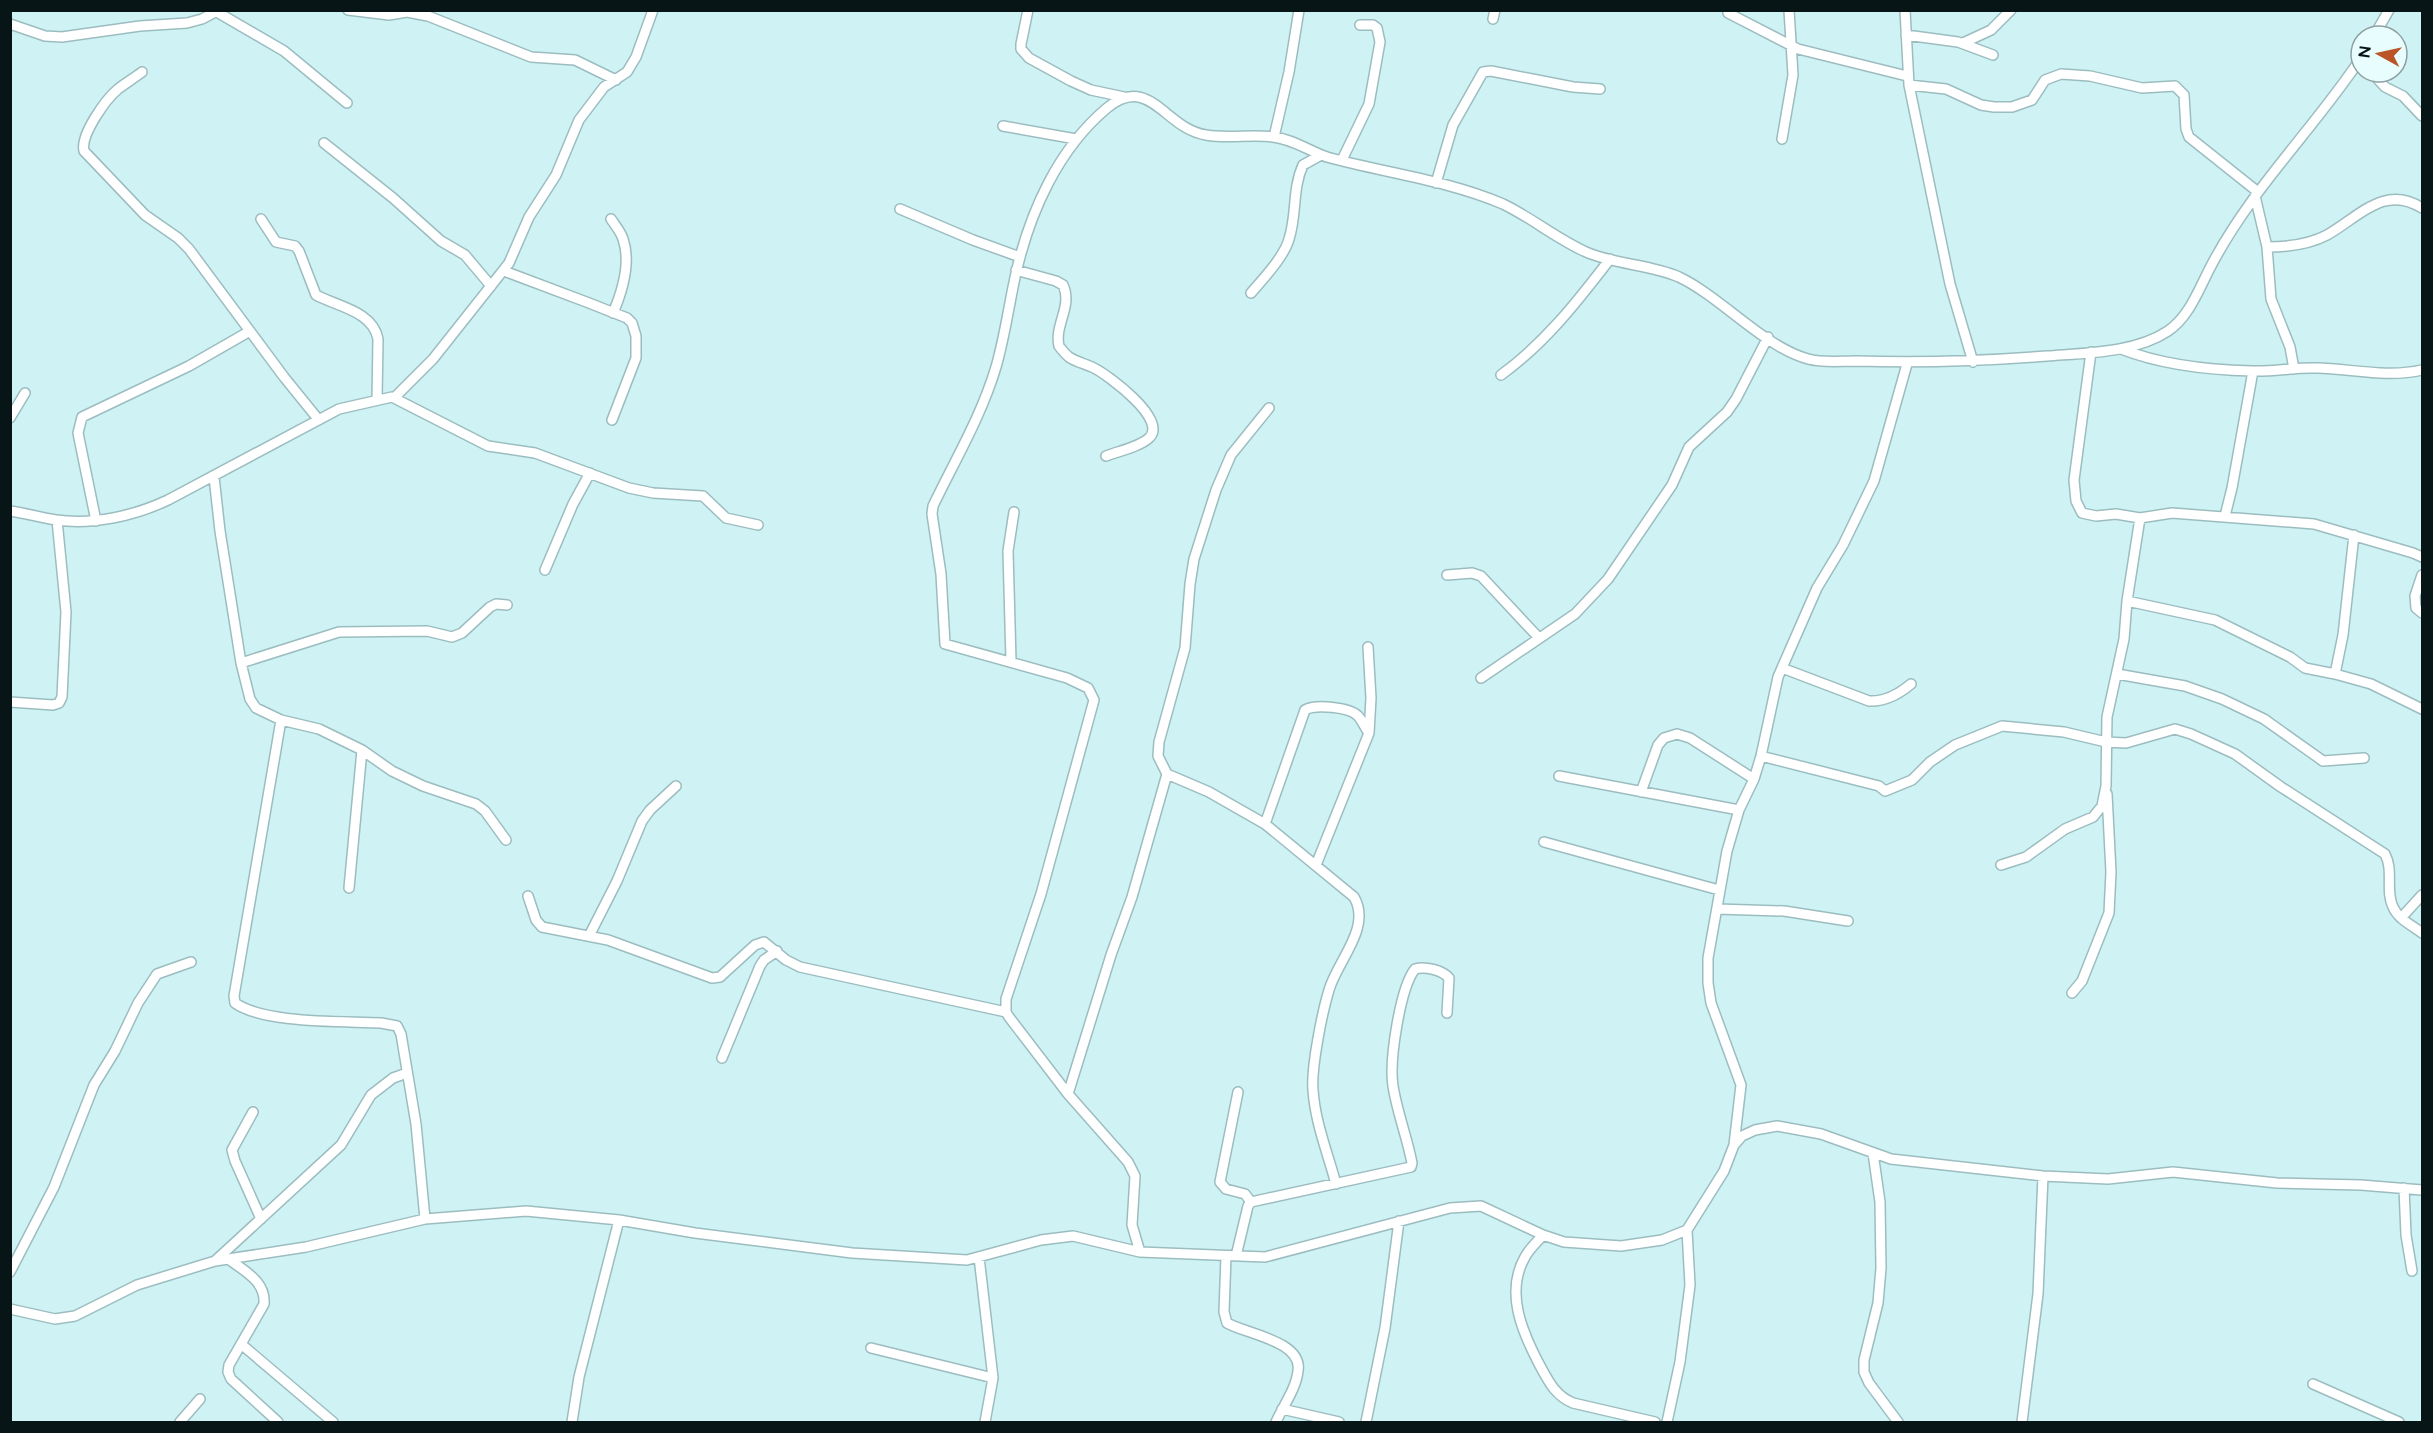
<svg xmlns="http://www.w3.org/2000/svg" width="2433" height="1433" font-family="Figtree,sans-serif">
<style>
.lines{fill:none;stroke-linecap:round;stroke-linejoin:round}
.street-casing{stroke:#9cbdc0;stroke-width:12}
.street{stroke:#fff;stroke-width:9}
</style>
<rect width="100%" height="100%" fill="#cff2f5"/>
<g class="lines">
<g class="street-casing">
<path id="street" d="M348,10l41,5 18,-3 21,4 103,41 44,3 41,20
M1028,10l-7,34v5l8,9 42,23 20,9 33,7
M1905,10l4,75 41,199 23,78
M217,12l67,39 63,52
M1728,13l70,36 109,27
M1493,19l2,-9
M10,24l35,12 17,1 78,-11 47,-3 15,-4 17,-9
M1906,35l52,7 35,13
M2374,36l15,-26
M1963,43l28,-13 20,-20
M142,72c-8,6 -16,11 -24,17 -12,10 -38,46 -34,62l61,64 33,23 11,11 95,128 34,42
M2371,72l14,15 18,9 19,20
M1909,85l37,4 35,16 13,2h18l20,-7 13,-20 16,-6 29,2 52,12 33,-2 9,9 2,34 3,8 69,55
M1003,126l73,13
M1274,137l15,-65 10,-62
M1782,139l11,-64 -4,-65
M324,143l69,55 48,43 24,14 26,31
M1342,160l27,-56 11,-62 -3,-14 -4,-3h-13
M1436,183l17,-58 30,-53 8,-1 82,16 27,2
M2255,196l12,51 4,52 19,48 4,22
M900,209l73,31 47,17
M261,219l15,23 19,4 4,5 17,44c20,11 57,16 62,44l-1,60
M611,219c4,6 10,13 12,20 8,23 -1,53 -10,74
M2267,247c21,0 41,-2 60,-12 32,-18 57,-51 95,-27
M1016,270l40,11 7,4c10,21 -9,40 -4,61 3,4 6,8 10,11 7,5 17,7 25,11 14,7 75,52 55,70 -10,9 -30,13 -43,18
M504,271l85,32 38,15 5,5 4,13v22l-24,62
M1251,293c12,-14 33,-36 38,-54 8,-24 3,-50 14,-74l18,-10
M2121,349c41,16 87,21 131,22 22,1 43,-4 65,-3 35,1 71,10 105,2
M2091,352l-17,128 2,21 6,12 14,3 20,-2 24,4 32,-5 142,11 99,29 9,4
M1501,375c44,-32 76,-73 109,-116
M395,397l38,-38 76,-96 20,-46 27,-42 23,-55 25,-33 23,-15 9,-15 17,-47
M10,418l15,-25
M214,477l6,54 21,132 9,36 6,9 25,12 38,9 43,21 30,21 31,15 53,18 9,7 21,29
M10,511c16,2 31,7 46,9 38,5 78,-4 112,-20l171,-91 53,-12 96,49 47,7 94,35 24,5 50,3 23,22 32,7
M2225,516l7,-28 21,-117
M96,521l-18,-88 4,-16 107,-51 61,-35
M2354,535l-11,100 -8,39 36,10 51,25
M545,570l28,-66 17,-31
M1447,575l25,-2 9,3 58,62
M2422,575l-7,21 1,12 6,5
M2127,601l88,19 75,37 15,11 30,6
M1011,661l-3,-110 6,-39
M241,663l98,-31 88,-1 25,6 10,-4 28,-26 6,-3 11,1
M1782,668l87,33c16,1 30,-7 42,-17
M2117,674l68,12 37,13 42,20 59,42 41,-3
M1481,678l94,-64 33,-35 64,-94 17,-38 38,-35 9,-13 32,-62
M10,702l43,3 6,-2 3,-6 4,-85 -9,-92
M281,720l-47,276 1,7c30,21 108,18 146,20l16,3 4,8 15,90 9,95
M1761,756l118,30 6,5 27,-11 18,-18 25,-17 47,-19 62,6 42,10 20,1 49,-14 16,5 44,20 46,33 104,67c9,17 0,37 8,53 5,12 20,19 29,26
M1167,774l42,18 56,32 89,73c18,31 -17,64 -25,93 -7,23 -18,78 -16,100 2,32 15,64 23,94
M1559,776l180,34
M1641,792l17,-47 6,-7 13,-4 13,4 64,41
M1265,824l40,-114c10,-6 45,-3 53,6 4,4 7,12 11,17
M1544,842l175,48
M1316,865l53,-132 2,-35 -3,-51
M2001,865l25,-8 39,-28 28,-12 9,-11 4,-20 1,-69 17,-78 3,-38 13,-83
M349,888l13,-138
M528,896l8,24 6,7 66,13 104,38 8,-1 35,-32 9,-3 22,18 14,7 206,45
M1717,909l67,2 64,10
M2401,918l21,-23
M589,936l28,-55 25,-60 8,-11 26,-24
M2072,993l10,-12 27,-68 2,-41 -4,-78
M722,1058l38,-92 4,-6 13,-9
M1238,1092l-18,90 6,7 19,5 6,8
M1068,1094l43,-139 21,-58 35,-123 -9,-18 1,-14 26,-94 5,-64 4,-25 22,-69 15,-35 38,-47
M253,1112l-21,38 3,11 26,58
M1734,1145l7,-60 -30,-82 -3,-20v-25l19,-107 12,-41 15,-31 7,-23 17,-79 39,-89 26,-43 31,-64 33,-117
M1873,1153l7,49 1,66 -3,35 -14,57v12l5,11 29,39
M2404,1188l2,47 6,36
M1543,1235c-6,7 -14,14 -18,22 -20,35 -3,74 13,105 10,18 16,33 35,41l82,19
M1140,1252l-8,-27 3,-49 -7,-14 -60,-68 -59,-77 -3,-5v-13l35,-105 53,-194 -6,-12 -21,-10 -122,-34 -4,-70 -9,-60 1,-8c22,-46 48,-89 63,-139 9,-31 13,-63 20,-94 14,-61 42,-124 91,-165 43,-35 58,21 99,27 22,4 45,-1 67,2 20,2 36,14 54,20 58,16 120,23 176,47 29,14 54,35 83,48 30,13 63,12 93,25 42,20 85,70 129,82 15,4 32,2 48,2 64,2 127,0 191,-5 39,-3 88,-3 121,-25 21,-14 31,-42 42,-63 40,-78 103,-138 151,-210
M1226,1256l-2,56 3,11c19,11 76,18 71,48 -2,18 -15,35 -22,51
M1236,1256l12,-50 3,-4 160,-35 1,-4c-5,-26 -15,-51 -19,-77 -4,-25 7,-98 22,-117 10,-3 27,1 34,9l-2,35
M979,1257l14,121 -8,44
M227,1258c17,13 39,23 37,46l-35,61 -1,7 3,7 47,43
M215,1261l126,-116 30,-50 22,-17 14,-5
M10,1272l44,-85 40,-102 21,-34 23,-48 19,-29 34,-12
M10,1309l45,10 20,-3 62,-31 78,-24 91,-14 119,-28 101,-8 93,9 76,13 157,20 115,7 74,-20 32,-4 67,16 125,5 185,-49 31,-2 62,29 21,7 57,4 41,-6 25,-10 37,-59 10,-26 8,-9 13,-6 22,-4 44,8 70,25 152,17 65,3 65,-7 104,11 84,2 61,5
M241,1344l92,78
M871,1348l122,30
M2313,1384l86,38
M1282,1409l57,13
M180,1422l20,-23
M572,1422l7,-45 40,-157
M1366,1422l19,-94 14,-107
M1667,1422l13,-60 10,-77 -3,-55
M2022,1422l16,-128 5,-118"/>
</g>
<use href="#street" class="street"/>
</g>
<rect width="2433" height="1433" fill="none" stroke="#081516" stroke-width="24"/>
<g transform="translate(2379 54) rotate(278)"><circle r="28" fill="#e8fdfe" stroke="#8ea0a1" stroke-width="1.5"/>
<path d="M0-4.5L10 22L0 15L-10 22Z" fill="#bb5527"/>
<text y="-9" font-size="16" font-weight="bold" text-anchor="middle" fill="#081516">N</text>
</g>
</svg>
